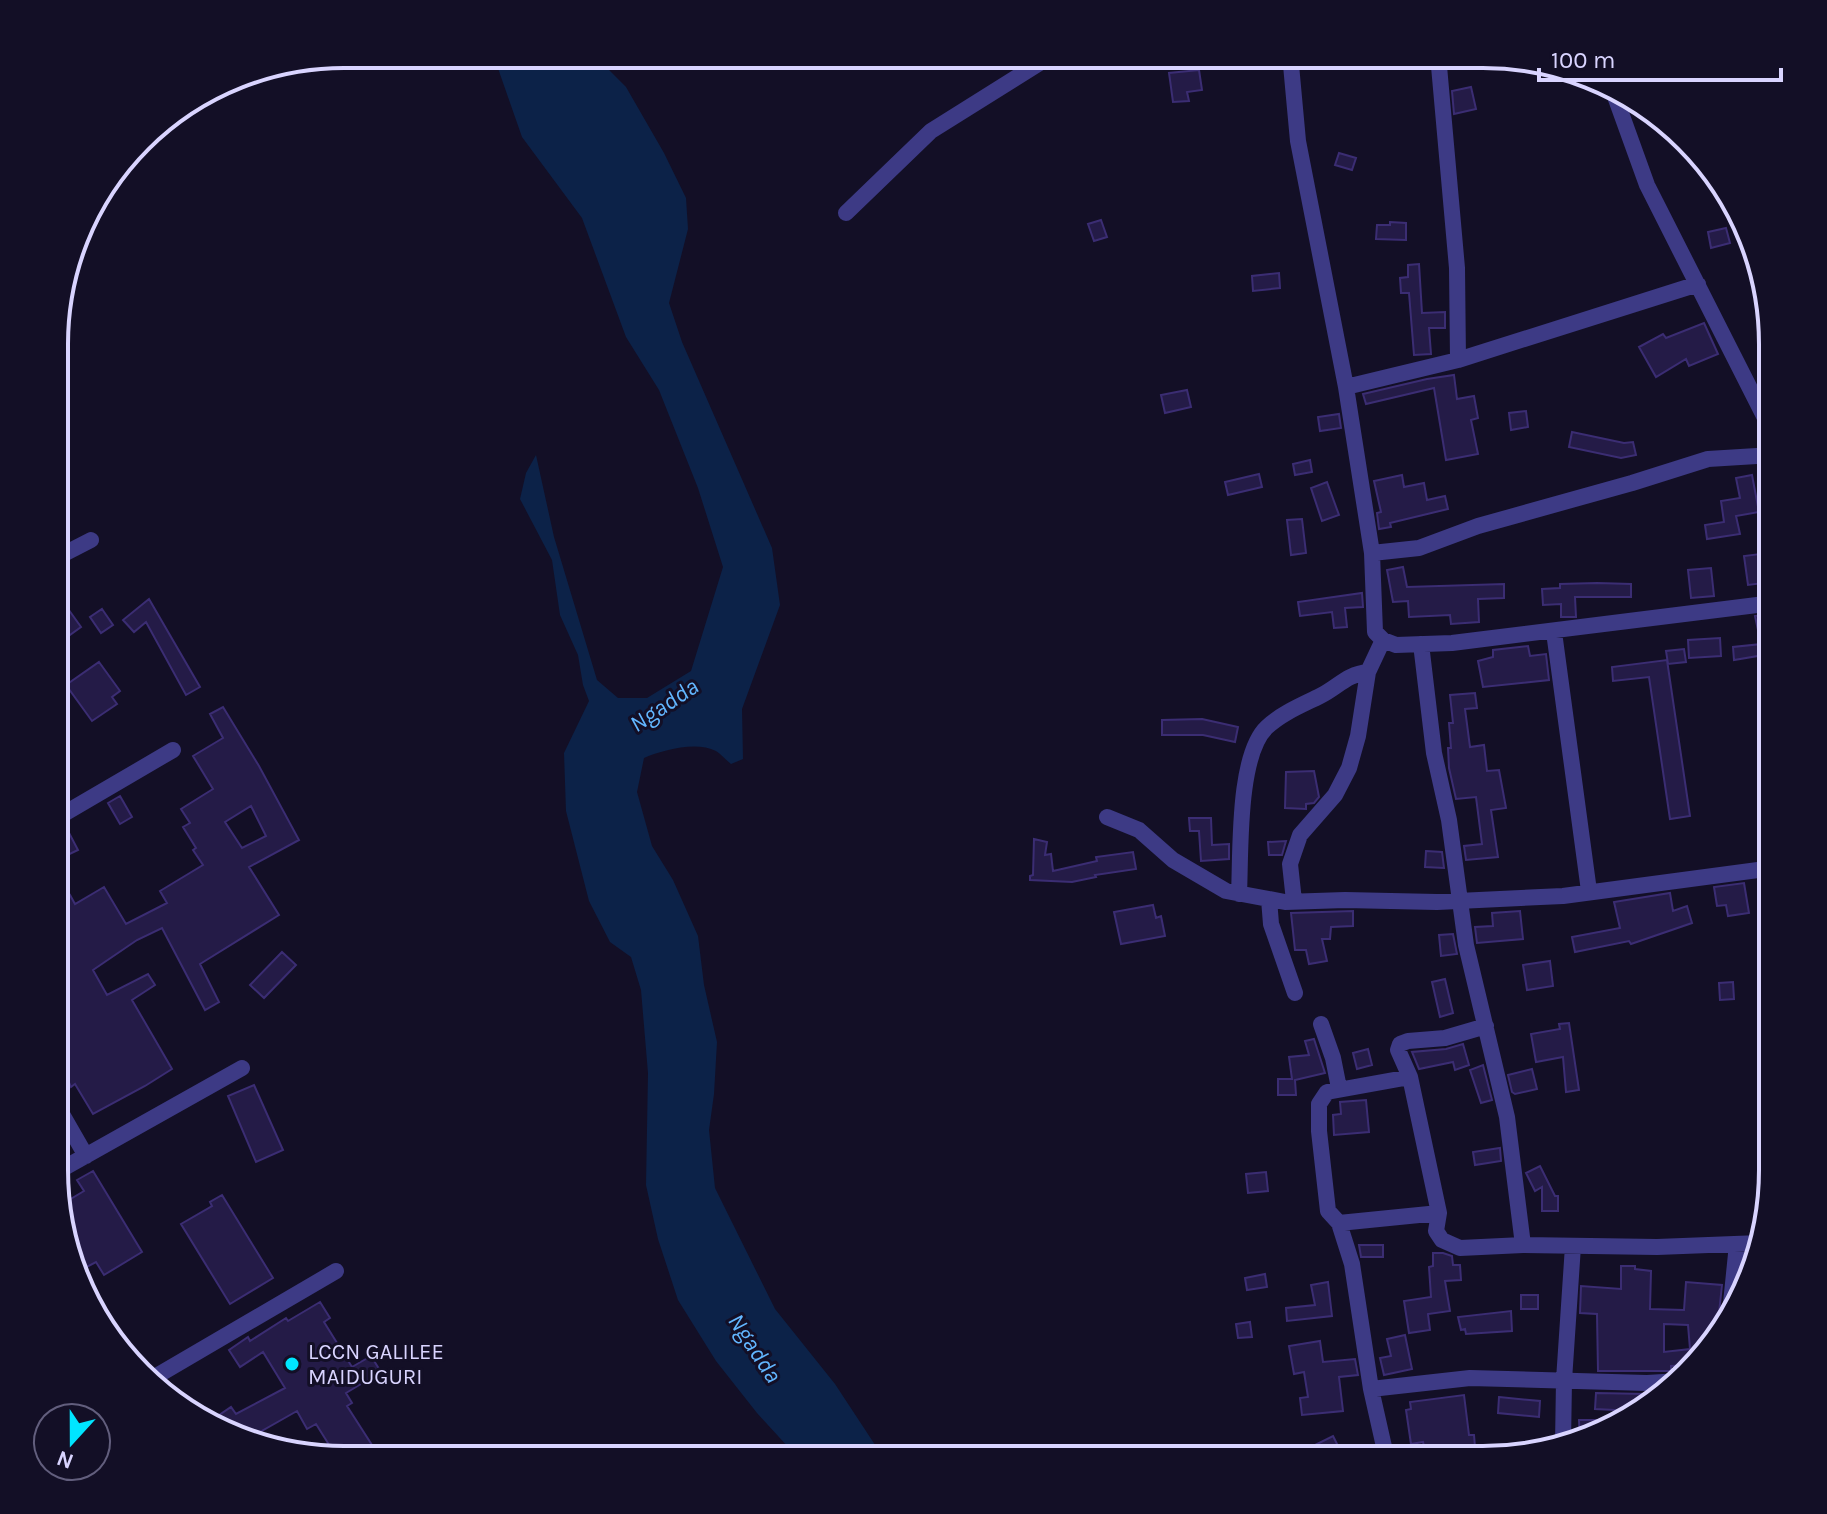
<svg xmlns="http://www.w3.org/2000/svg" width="1827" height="1514" font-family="Karla,sans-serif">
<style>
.water{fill:#0c2248}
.building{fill:#241b47;stroke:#3b2d73;stroke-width:2;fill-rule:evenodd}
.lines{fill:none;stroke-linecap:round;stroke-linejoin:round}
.minor{stroke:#3d3a85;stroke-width:16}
.poi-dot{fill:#00e5ff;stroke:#130f26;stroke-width:3}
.labels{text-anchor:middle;stroke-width:6;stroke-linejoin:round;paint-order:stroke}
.poi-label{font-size:22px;fill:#d9d4ff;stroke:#130f26;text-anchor:start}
.water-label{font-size:24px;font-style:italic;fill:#62b6ff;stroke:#130f26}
.rim{fill:none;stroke:#d9d4ff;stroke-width:4}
</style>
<rect width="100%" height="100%" fill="#130f26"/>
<path class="water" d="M493,54h100l33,33 38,66 22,45 2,31 -19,74 13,39 90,206 8,57 -38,104 1,50 -12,5c-5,-4 -10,-10 -15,-13 -20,-10 -53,-1 -72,7l-7,34 15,54 21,34 25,56 6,49 13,57 -3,52 -5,36 6,58 60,121 60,75 50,76h-85l-43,-47 -41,-52 -38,-61 -20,-61 -12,-54 2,-112 -7,-83 -10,-33 -21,-15 -21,-41 -23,-90 -2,-58 25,-52 -6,-16 -5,-30 -18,-40 -8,-55 -32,-61 6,-26 10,-18 18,82 43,143 21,18h29l44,-27 32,-104 -25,-79 -39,-98 -33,-53 -44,-119 -60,-81z"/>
<path class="building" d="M1199,70l3,20 -15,2 2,9 -16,1 -4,-29z
M1471,87l5,22 -22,5 -2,-23z
M1339,153l17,5 -4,12 -17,-5z
M1101,220l6,17 -13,4 -6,-17z
M1390,222l16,1v17l-30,-1 1,-14h13z
M1726,228l4,15 -19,5 -3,-16z
M1419,264l3,49 23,-1v16h-16l2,26 -17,1 -5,-62h-8l-1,-15 8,-1v-12z
M1279,273l1,15 -27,3 -1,-15z
M1704,323l14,31 -29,12 -3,-7 -30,18 -17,-30 24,-13 3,4z
M1454,375l3,24 17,-3 4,22 -7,2 7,34 -32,6 -12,-72 -68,16 -3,-10 64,-15z
M1187,390l4,17 -26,6 -4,-18z
M1526,411l2,16 -17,3 -2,-17z
M1339,414l2,14 -21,3 -2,-14z
M1572,432l52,11 9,-1 3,13 -15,3 -52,-11z
M1310,460l2,12 -17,3 -2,-11z
M1259,474l3,13 -34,8 -3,-13z
M1402,475l2,12 20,-4 3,17 18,-4 3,13 -58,14 1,4 -12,2 -2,-16 4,-1 -7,-31z
M1752,475l7,37 -23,4 4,18 -33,5 -2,-14 19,-3 -3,-21 19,-3 -4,-20z
M1327,482l12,33 -17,6 -11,-33z
M1302,519l4,34 -15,2 -4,-35z
M1760,554l4,29 -16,2 -4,-29z
M1403,567l4,20 97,-3v14l-26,1 1,23 -28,2 -1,-9 -41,2 -1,-16 -15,1 -6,-32z
M1711,568l3,28 -23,2 -3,-28z
M1597,583l34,1v13h-56l1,20h-15v-13l-18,1 -1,-16 18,-1v-4z
M56,592l25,35 -25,18z
M1362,593l1,14 -18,1 2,19 -13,1 -2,-16 -32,4 -2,-14z
M149,599l51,88 -14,8 -40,-73 -12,10 -11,-12z
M102,609l11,16 -12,8 -11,-16z
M1770,614l3,56h-6l-3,-15 -30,5 -1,-13 28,-3 -6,-28z
M1720,638l1,18 -32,2 -1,-18z
M1528,646l2,10 16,-2 3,26 -66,7 -5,-26 15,-4v-7z
M1684,649l2,13 -18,2 -2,-13z
M1667,660l23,156 -20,3 -21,-142 -36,4 -1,-14z
M99,662l21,29 -8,6 5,7 -25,17 -26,-36z
M1475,693l2,15 -12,1 5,38 14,-2 3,26 12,-1 7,38 -15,2 7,47 -32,3 -2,-14 18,-2 -6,-47 -20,2 -7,-31 -1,-20h3l-2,-25h4l-3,-28z
M223,707l36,59 40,74 -50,27 30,48 -79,49 19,38 -14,8 -43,-82 -25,12 -44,30 14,25 41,-21 7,11 -23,15 40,69 -27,17 -52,28 -18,-30 -4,3 -16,-35v-175l12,20 3,-2 5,9 29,-17 22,37 41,-21 -7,-12 43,-26 -10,-15 3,-2 -13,-21 7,-4 -9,-14 32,-20 -20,-33 30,-18 -13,-24zM251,806l15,30 -24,12 -17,-26z
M1202,719l36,8 -3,15 -32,-7h-41v-15z
M1314,771l5,26 -5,6 -8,1v5l-21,-1 1,-36z
M120,796l12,21 -12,7 -12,-21z
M1189,818h22l1,27 17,-1v15l-28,2 -2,-30h-9z
M68,831l10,19 -23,11v-23z
M1034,839l13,3 -2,13 6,-1 2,17 44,-10 -1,-4 37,-5 3,17 -41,6 1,2 -24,5 -42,-2v-4l3,-1z
M1286,841l-4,14h-13l-1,-13z
M1426,851l16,1 2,16 -19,-1z
M1744,883l5,30 -21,3 -2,-11 -9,1 -3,-19z
M1670,893l3,18 14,-5 5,17 -61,21 -2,-3 -54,11 -3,-15 48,-9 -6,-26z
M1153,905l3,13 5,-2 4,20 -44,8 -7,-32z
M1353,911v15l-22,1 -1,12h-8l5,22 -18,3 -3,-14h-11l-4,-37z
M1520,911l3,28 -46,4 -2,-16 18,-1 -1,-13z
M1453,934l4,20 -16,2 -2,-21z
M282,952l14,13 -32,33 -14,-13z
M1550,961l3,25 -26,4 -4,-25z
M1445,979l8,34 -13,4 -8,-35z
M1733,982l1,17 -14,1 -1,-17z
M1569,1023l10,67 -13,2 -3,-35 -27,5 -5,-28 29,-5 -1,-5z
M1314,1039l11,34 -30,7 1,15h-18v-16h14l-3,-22 20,-2 -4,-14z
M1463,1044l6,21 -14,5 -2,-8 -34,7 -7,-17 34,-3z
M1368,1049l4,16 -15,4 -4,-16z
M1483,1065l9,35 -11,3 -11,-33z
M1532,1069l5,20 -22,5 -3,-2 -4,-17z
M254,1085l29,65 -27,12 -28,-66z
M1366,1100l3,32 -35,3 -1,-20 8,-1 -1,-12z
M1500,1148l1,13 -26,4 -2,-13z
M1540,1166l15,30h3v15h-16v-24l-7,4 -9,-18z
M93,1171l49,81 -38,23 -8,-13 -19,10 -18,-66 25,-15 -7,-11z
M1266,1172l2,19 -20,2 -2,-19z
M222,1195l51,83 -43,26 -49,-80 31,-18 -2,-4z
M1359,1245h24v12h-22z
M1433,1253h10l9,3 1,9h7l1,15 -16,1 5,30 -22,3 2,16 -21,3 -5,-32 27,-4 -2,-30 4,-1z
M1621,1266h14v3l16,2 -1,38 34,1 2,-28 36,3 -3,28 5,9 -33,48v-5l-20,1v5h-73l-1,-57 -17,-1 1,-27 40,3zM1664,1324l24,1 2,24 -26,3z
M1265,1274l2,13 -20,3 -2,-12z
M1328,1282l4,34 -45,5 -1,-13 29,-3 -4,-20z
M1521,1295h17v14h-17z
M320,1302l10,16 -6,4 28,45 19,-11 10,16 -35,21 6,10 -5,3 34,53h-43l-22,-35 -9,5 -10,-18 -53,30 -12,-3 -23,-16 22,-15 5,7 49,-26 -22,-36 -23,15 -11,-17 19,-13 2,4 36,-23 2,3z
M1511,1311l1,20 -46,3 -1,-5 -4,1 -3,-13z
M1250,1322l2,15 -14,1 -2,-14z
M1405,1335l7,34 -28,6 -4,-17 11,-2 -4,-17z
M1320,1341l3,21 32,-3 3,16 -19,2 4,34 -41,4 -2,-17 8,-1 -4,-25 -10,2 -5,-28z
M1596,1393l51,1 14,-1 -26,18 -40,-2z
M1464,1395l5,40h5l1,12 -7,1 2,9 -23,3 -2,-9 -19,4 -3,-13 -12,2 -5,-34 5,-1 -1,-7z
M1499,1397l41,4 -1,16 -41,-4z
M1579,1420h19l1,15 -19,6z
M1333,1436l7,14 -5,2 3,8h-16l-7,-15z"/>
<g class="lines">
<path class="minor" d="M1290,54l8,87 48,246
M1438,55l19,213 1,92
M1612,88l35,97 126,249
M846,213l85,-82 123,-77
M1698,284l-240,76 -112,27 26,166 3,79 8,8 13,5 56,-2 321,-40
M1372,553l47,-5 59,-22 154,-43 76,-24 65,-4
M56,558l35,-18
M1554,632l35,259
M1421,644l13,109 15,67 17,125 41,172 16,128
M1107,817l32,13 34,30 53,31 59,11 60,-2 92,2 126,-6 210,-28
M55,819l118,-69
M1239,894c2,-40 -2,-139 28,-167 15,-14 35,-22 53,-31 18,-9 27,-22 48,-24
M1269,899l2,25 24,69
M1294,901l-4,-37 10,-29 35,-40 14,-27 9,-32 10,-64 15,-32
M1321,1024l12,34 6,30
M1410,1077l-12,-27 2,-6 8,-3 37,-3 41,-12
M55,1102l31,54
M55,1173l187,-105
M1339,1223l100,-10
M1730,1313l7,-69
M148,1381l188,-110
M1371,1389l99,-11 177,5 33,-2
M1563,1444l1,-64 9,-134
M459,1459l10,-5
M1387,1460l-16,-71 -19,-125 -13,-41 -11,-12 -9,-80v-27l8,-12 83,-15 29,136 -3,18 6,9 18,8 63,-3 134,2 103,-4"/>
</g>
<circle class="poi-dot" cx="292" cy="1364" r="8"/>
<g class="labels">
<g class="poi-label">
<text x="308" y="1359">LCCN GALILEE<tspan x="308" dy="25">MAIDUGURI</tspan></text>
</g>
<g class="water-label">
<text transform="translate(664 705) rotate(-34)" y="8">Ngadda</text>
<text transform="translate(755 1348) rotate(57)" y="8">Ngadda</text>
</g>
</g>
<path d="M0 0H1827V1514H0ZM344 68H1483A276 276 0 0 1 1759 344V1170A276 276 0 0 1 1483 1446H344A276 276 0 0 1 68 1170V344A276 276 0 0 1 344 68Z" fill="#130f26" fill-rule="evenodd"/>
<path class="rim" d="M344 68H1483A276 276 0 0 1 1759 344V1170A276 276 0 0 1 1483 1446H344A276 276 0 0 1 68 1170V344A276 276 0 0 1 344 68Z"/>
<g transform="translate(72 1442) rotate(201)"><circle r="38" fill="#130f26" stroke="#625e7d" stroke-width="2"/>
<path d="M0-6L14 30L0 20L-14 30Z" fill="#00e5ff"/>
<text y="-12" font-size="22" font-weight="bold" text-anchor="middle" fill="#d9d4ff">N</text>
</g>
<path d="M1539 68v12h242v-12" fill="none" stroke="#d9d4ff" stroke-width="4"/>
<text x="1551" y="68" font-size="24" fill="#d9d4ff" stroke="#130f26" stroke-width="6" paint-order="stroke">100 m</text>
</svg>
